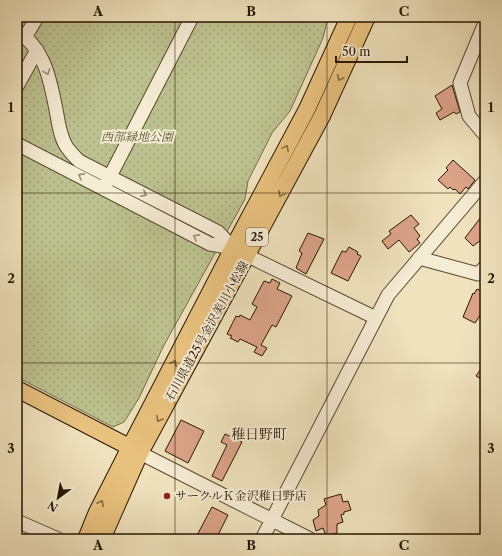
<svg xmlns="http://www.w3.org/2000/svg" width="502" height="556" font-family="'Libre Caslon Text','Noto Serif JP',serif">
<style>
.park{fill:url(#park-dots);stroke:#726c48}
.building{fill:#dca388;stroke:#281600}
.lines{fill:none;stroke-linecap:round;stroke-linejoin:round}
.minor-casing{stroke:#5a492f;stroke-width:15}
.major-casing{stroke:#281600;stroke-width:18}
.minor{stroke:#f5ecd4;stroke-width:13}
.major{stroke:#e8c17e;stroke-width:16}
.oneway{stroke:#998c75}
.oneway2{stroke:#886c3f}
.grid{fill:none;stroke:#281600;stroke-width:1;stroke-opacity:0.55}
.poi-dot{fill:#8f2418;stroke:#f5ecd4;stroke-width:1.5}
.labels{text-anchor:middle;stroke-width:4;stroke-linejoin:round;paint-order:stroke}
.shield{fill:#f5ecd4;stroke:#665640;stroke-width:1}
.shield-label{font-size:11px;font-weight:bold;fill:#281600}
.park-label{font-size:12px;font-style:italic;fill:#5c5232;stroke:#f5ecd4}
.street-label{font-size:12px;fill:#281600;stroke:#f5ecd4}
.poi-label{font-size:12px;fill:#281600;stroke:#f5ecd4;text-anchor:start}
.quarter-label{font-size:14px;fill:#281600;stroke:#f5ecd4}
.neatline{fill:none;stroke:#281600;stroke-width:1.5}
.grid-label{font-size:13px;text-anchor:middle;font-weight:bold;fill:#281600}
</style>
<defs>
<pattern id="park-dots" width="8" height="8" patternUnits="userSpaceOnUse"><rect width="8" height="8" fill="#bcc28f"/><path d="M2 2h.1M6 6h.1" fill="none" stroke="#a2a67a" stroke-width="1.8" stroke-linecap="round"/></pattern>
</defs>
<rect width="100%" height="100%" fill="#efe2bd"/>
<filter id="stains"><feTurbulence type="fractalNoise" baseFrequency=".005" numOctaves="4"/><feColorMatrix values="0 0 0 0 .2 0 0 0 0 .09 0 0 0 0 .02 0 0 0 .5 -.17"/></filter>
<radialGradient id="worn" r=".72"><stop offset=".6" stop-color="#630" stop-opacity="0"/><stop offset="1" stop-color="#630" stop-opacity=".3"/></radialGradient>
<path class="park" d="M17,17h311l-5,21 -33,73 -18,22 -24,48 -3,18 -82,148 -24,51 -15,24 -11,5 -96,-50z"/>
<path class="building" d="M452,85l8,27 -4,2 -2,-2 -14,8 -4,-7 6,-4 -7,-13z
M453,160l22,20 -7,9 -2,-2 -6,7 -5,-5 -2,1 -3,-3 -2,2 -10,-9 10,-10 -2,-2z
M411,215l8,9 -5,4 6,8 -3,3 3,4 -11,9 -10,-12 -11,9 -6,-8 9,-7 -2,-3z
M481,217l4,5v15l-12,9 -8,-8z
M308,233l16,6 -18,35 -10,-6 6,-15 -3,-2z
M349,247l9,5 -1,2 4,2 -13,25 -17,-8 11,-22 4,1z
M272,279l8,4 -3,6 15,7 -16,31 -4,-2 -11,20 6,3 -5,8 -8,-4 3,-5 -17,-8 -2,3 -8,-4 2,-2 -5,-2 9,-18 3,1 1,-2 10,5 7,-13 -5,-3 12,-23 6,2z
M477,289l8,4v15l-10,15 -12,-6 10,-24 1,1z
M485,363v18l-9,-5z
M181,420l23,11 -16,32 -23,-12z
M225,434l17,8 -20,39 -10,-5 15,-31 -6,-3z
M341,494l2,8 5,-1 3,9 -7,2v2l-3,1 2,7 -6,2v9l-11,3 -3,-8 -7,3 -3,-11 6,-4 -1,-6 8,-5 -2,-6z
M212,507l16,8 -12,24h-21z"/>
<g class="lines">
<g class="minor-casing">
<path id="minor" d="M485,23l-25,60 9,33 16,19
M17,31c29,18 34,53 40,84 2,11 4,26 12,35 3,4 7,8 10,11l139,71 15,16 15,8 128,62
M26,36l11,-19
M17,86l20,-36
M17,144l193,100 23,4
M106,184l86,-167
M419,258l59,16 7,-7
M140,453l170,86
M17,521l41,18
M262,539l126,-244 97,-114"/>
</g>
<g class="major-casing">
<path id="major" d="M17,389l122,63
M86,539l11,-27 33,-65 103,-199 74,-139 42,-92
M102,539l38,-86 182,-337 45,-99"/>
</g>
<use href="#minor" class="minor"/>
<use href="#major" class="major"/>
</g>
<defs><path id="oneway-chevron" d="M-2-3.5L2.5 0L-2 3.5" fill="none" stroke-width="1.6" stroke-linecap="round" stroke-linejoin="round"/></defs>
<g class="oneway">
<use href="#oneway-chevron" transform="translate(47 72) rotate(69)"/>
<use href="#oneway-chevron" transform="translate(81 176) rotate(-151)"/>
<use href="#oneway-chevron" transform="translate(144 194) rotate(27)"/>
<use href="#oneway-chevron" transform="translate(196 237) rotate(-152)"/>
</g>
<g class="oneway2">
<use href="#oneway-chevron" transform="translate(340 78) rotate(114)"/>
<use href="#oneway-chevron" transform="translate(286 148) rotate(-62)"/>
<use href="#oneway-chevron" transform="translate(281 194) rotate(118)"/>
<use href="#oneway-chevron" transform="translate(174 363) rotate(-63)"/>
<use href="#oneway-chevron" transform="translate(159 419) rotate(119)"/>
<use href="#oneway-chevron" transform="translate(101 503) rotate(-63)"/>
</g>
<path class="grid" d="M175,17v522M327,17v522M17,193h468M17,363h468"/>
<circle class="poi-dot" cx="167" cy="496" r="4"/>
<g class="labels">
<rect class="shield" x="246" y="228" width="22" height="18" rx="3"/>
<g class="shield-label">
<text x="257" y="241">25</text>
</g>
<g class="park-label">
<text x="137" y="141">西部緑地公園</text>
</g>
<g class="street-label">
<text transform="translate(207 331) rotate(-61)" y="4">石川県道25号金沢美川小松線</text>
</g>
<g class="poi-label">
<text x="175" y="500">サークルＫ金沢稚日野店</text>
</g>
<g class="quarter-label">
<text x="259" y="439">稚日野町</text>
</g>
</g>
<rect width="502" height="556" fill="none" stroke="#efe2bd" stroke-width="44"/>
<g transform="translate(58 498) rotate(212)" stroke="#f5ecd4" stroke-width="3" paint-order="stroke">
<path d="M0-3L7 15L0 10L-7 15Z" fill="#281600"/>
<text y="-6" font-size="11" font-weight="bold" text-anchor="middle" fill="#281600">N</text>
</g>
<path d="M336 56v6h71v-6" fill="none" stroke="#281600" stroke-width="2"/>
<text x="342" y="56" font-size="12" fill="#281600" stroke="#f5ecd4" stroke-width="3" paint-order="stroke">50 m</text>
<rect x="22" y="22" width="458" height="512" class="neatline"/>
<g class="grid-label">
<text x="98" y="16">A</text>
<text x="251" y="16">B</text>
<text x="404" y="16">C</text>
<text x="11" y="112">1</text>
<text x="491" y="112">1</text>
<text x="11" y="283">2</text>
<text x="491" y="283">2</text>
<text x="11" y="453">3</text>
<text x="491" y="453">3</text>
<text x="98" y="550">A</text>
<text x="251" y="550">B</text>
<text x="404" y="550">C</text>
</g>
<rect width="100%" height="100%" filter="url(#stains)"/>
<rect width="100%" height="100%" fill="url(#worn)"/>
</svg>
